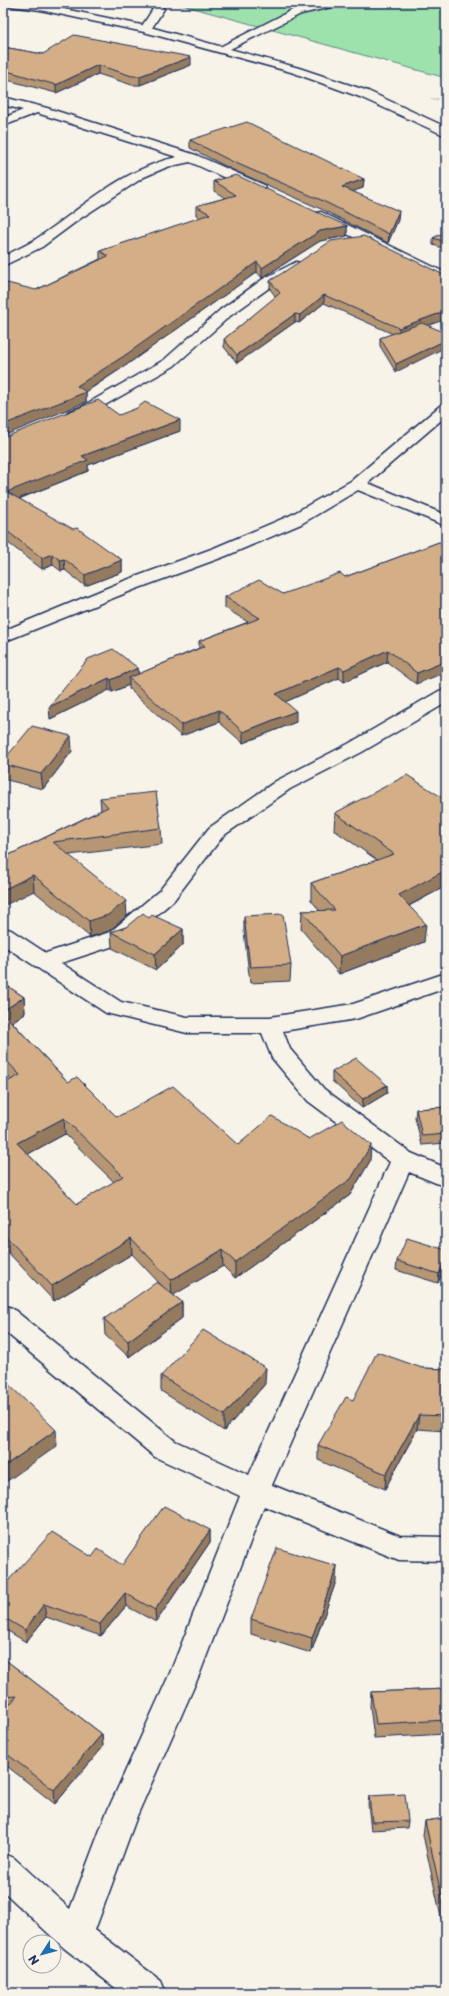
<svg xmlns="http://www.w3.org/2000/svg" width="449" height="1996" font-family="'Playpen Sans',sans-serif">
<style>
.green{fill:#9de1ad;stroke:#5c8886}
.lines{fill:none;stroke-linecap:round;stroke-linejoin:round}
.minor-casing{stroke:#1b2f5e;stroke-width:3}
.major-casing{stroke:#1b2f5e;stroke-width:3}
.path{stroke:#1b2f5e;stroke-width:1.5;stroke-dasharray:0.5 1.5;stroke-linecap:butt}
.minor{fill:#f7f3e8;fill-rule:evenodd}
.major{fill:#f7f3e8;fill-rule:evenodd}
.wall{fill:#b69673;stroke:#1b2f5e;fill-rule:evenodd}
.shaded-wall{fill:#947a5e;stroke:#1b2f5e}
.building{fill:#d4ae86;stroke:#1b2f5e;fill-rule:evenodd}
</style>
<rect width="100%" height="100%" fill="#f7f3e8"/>
<filter id="ink" filterUnits="userSpaceOnUse"><feTurbulence type="fractalNoise" baseFrequency=".025" numOctaves="2"/><feDisplacementMap in="SourceGraphic" scale="8" xChannelSelector="R" yChannelSelector="G"/><feConvolveMatrix kernelMatrix="1 2 1 2 8 2 1 2 1" color-interpolation-filters="sRGB"/></filter>
<g filter="url(#ink)">
<path class="green" d="M175,3h271v75z"/>
<g class="lines">
<g class="minor-casing">
<path id="minor" d="M145,3h14l5,6 -14,22 -4,1 -6,-3 13,-20z
M321,3h20l-1,2 -39,9 -75,37 -4,1 -6,-3 78,-40z
M3,97l44,11 149,47 68,30 1,3 -6,4 -5,-1 -64,-29 -23,5 -23,10 -63,41 -39,29 -39,19v-9c10,-6 20,-10 30,-16 46,-30 88,-72 144,-84l-140,-44 -34,13v-8l20,-8 -20,-5z
M321,212l125,61v9l-130,-63 -2,-3 2,-3z
M296,262l5,1 2,3 -2,3 -28,16 -43,31 -56,50 -83,47 -18,7 -5,-2 -3,-3 3,-3 13,-5 83,-47 56,-50 43,-31z
M446,403v13l-78,67 78,32v11l-88,-36 -57,34 -75,32 -90,33 -133,53v-11l121,-50 90,-33 75,-32 62,-35 90,-76z
M446,689v14l-84,49 -72,37 -67,47 -49,64 -48,42 -65,21 60,39 66,15h83l83,-13 93,-31v15l-90,31 -73,12 7,18 34,40 87,64 35,15v19l-37,-15 -137,313 128,51 46,1v24l-47,-1 -135,-54 -64,167 -63,143 -42,114 66,51 5,12h-44l-58,-45 -61,-57v-38l11,5 56,51 36,-95 64,-141 70,-177 -85,-39 -152,-127v-25l9,3 163,133 74,34 141,-313 -82,-61 -36,-43 -10,-25h-75l-81,-20 -103,-68v-17l8,2 35,23 64,-21 50,-42 49,-62 67,-47 72,-37 91,-53z"/>
</g>
<g class="major-casing">
<path id="major" d="M5,3l35,1 106,22 153,42 69,23 78,36v9l-86,-39 -69,-25 -147,-40 -104,-22 -30,-4z"/>
</g>
<path class="path" d="M431,99h15"/>
<use href="#minor" class="minor"/>
<use href="#major" class="major"/>
</g>
<path class="wall" d="M3,47l40,7 148,11 -51,20h-8l-34,-11 -42,19 -49,-13 -4,2z
M190,140l174,39 -1,9 -10,3 45,29 -10,23 -67,-34 -90,-40 -41,-21z
M214,181l133,45v10l-27,5 -58,37 -5,-6 -132,94 -39,26v10l-50,-112 64,-31v-8l100,-33 -4,-3v-9l29,-8 -11,-7z
M446,232v17l-13,-4v-7z
M274,278l154,48 -32,46 -16,-26v-8l13,-4 -69,-31 -25,20 -4,-1 -58,41 -13,-16v-8l52,-42 -6,-8v-8z
M119,415l61,16 -92,34v6l-69,28 103,61v12l-37,14 -20,-16 -4,1 -8,-6 -11,4 -39,-30v-101z
M439,542l-23,142 -29,-22 -43,20 -5,-4 -54,24 11,20 -53,21 -24,-21 -38,14 -52,-47v-4l-17,7 -3,-2 -59,29 38,-60 50,9 1,6 60,-26v-7l49,-19 -23,-14v-11l58,-3 62,-17z
M72,751l-29,38 -40,-10v-18z
M100,798l61,30 1,16 -93,11 58,61 -18,15 -19,6 -56,-46 -31,-33 98,-48z
M446,800v86l-37,20 15,36 -85,32 -38,-45 1,-18h18l-9,-11v-17l66,-23 -43,-30 1,-17z
M244,916l47,49 -1,16 -40,2 -6,-52z
M149,918l34,11v16l-27,25 -44,-22 -1,-16 15,-5z
M3,983l21,14 1,16 -13,9 56,60 49,35 121,28 71,-6 61,22 -20,34 -115,83 -12,-12 -50,29 9,7v16l-53,39 -24,-22 -1,-16 58,-33 -30,-32 -78,47 -51,-54v-163l8,-4 -8,-9zM65,1134l49,48 -37,22 -49,-50z
M332,1072l55,13v8l-25,15 -30,-27z
M446,1107v36l-24,2 -7,-27 1,-9z
M446,1250v14l-8,19 -42,-13 1,-9z
M422,1368l24,1v62l-29,-2 -32,60 -67,-29v-15l35,-45z
M161,1376l104,8 -41,47 -63,-40z
M210,1530v12l-54,80 -30,-16 -25,30 -55,-19 -20,25 -23,-14v-47l4,1 85,-25 30,8z
M336,1581l-25,72 -60,-19v-15z
M3,1658l99,76 1,13 -48,57 -52,-41v-51h1h-1z
M446,1689v45l-72,4 -4,-32 1,-14z
M369,1796l39,25 -1,7 -36,2 -3,-26z
M446,1818v122l-23,-105 2,-14z"/>
<path class="shaded-wall" d="M191,57v8l-51,20v-9z
M98,65v9l-42,19v-8z
M7,71v9l-4,2v-9z
M364,179l-1,9 -21,7v-8z
M399,211l-1,9 -10,23 1,-9z
M347,226v10l-27,5 -58,37v-10l58,-37z
M257,262v10l-132,94 -40,26h1v10l-83,34v-11l74,-39z
M324,295v8l-25,20 1,-8z
M446,311v8l-47,17v-8z
M295,314v8l-58,41v-8z
M446,340v7l-50,25v-8z
M180,420v11l-92,34v6l-80,32 -1,-11 75,-36z
M52,554l1,11 -11,4v-11z
M64,559l1,11 -4,1 -1,-11z
M122,560v12l-37,14v-11z
M388,650l-1,12 -43,20v-12z
M446,661v11l-30,12 1,-11z
M339,667v11l-63,28v-12z
M138,668l1,13 -10,-3v7l-17,7 -1,-12z
M109,678v12l-59,29 -1,-12z
M219,710v12l-38,14v-11z
M296,711v11l-53,21v-11z
M71,736l1,15 -29,38 -2,-15z
M446,856v30l-49,26 2,-17 42,-36z
M33,875l1,16 -31,15v-16z
M126,901l1,15 -18,15 -19,6 -1,-16z
M426,924l-2,18 -85,32 1,-18z
M183,929v16l-27,25 -1,-16z
M24,997l1,16 -21,14 -1,-16z
M387,1085v8l-25,15 1,-9z
M64,1118l1,16 -46,25 -2,-16z
M371,1145l-1,16 -20,34 -115,83v-16z
M131,1238l1,16 -78,47 -2,-15z
M222,1250l1,16 -51,30 -1,-16z
M446,1258v6l-8,19 1,-9z
M182,1302v16l-53,39 -1,-16z
M266,1368l-1,16 -41,47v-16z
M419,1415l-2,14 -32,60 1,-15z
M56,1430l1,16 -54,38v-17z
M210,1530v12l-54,80 -1,-12z
M337,1566l-1,15 -25,72 1,-15z
M125,1593l1,13 -25,30 -1,-12z
M44,1604l2,13 -20,25 -1,-12z
M102,1734l1,13 -48,57 -1,-14z"/>
<path class="building" d="M74,35l117,22 -51,19h-8l-34,-11 -42,20 -49,-14 -4,2v-26l40,7z
M247,122l117,57 -22,8 57,24 -10,23 -68,-34 -90,-39 -41,-21z
M236,175l111,51 -27,5 -58,37 -5,-6 -133,94 -47,30 9,6 -83,33v-143l33,8 72,-34 -8,-5 110,-37 -14,-8 40,-11 -22,-14z
M446,232v10l-13,-4z
M364,236l82,40v35l-47,17 -75,-33 -24,20 -5,-1 -58,41 -13,-16 56,-46 -10,-12 61,-40z
M422,323l24,10v7l-50,24 -16,-26z
M98,400l21,15 18,-7 8,-6 35,18 -98,36 6,4 -81,32 66,37 4,-1 45,32 -37,15 -21,-16 -4,1 -8,-6 -10,4 -39,-30v-90z
M439,542l7,3v116l-29,12 -29,-23 -44,20 -5,-3 -63,27 20,17 -53,21 -24,-22 -38,15 -52,-47 76,-32 -6,-5 61,-23 -35,-21 34,-17 24,14 57,-21 5,4z
M113,649l25,19 -27,12 -2,-2 -60,29 39,-48z
M32,726l39,10 -30,38 -38,-10v-3z
M407,775l39,25v56l-5,3 5,3v8l-47,25 27,29 -86,32 -38,-45 33,-1 -24,-27 83,-29 -59,-41z
M156,792l5,36 -108,14 73,59 -18,14 -19,6 -56,-46 -30,15v-32l105,-51 -8,-9z
M143,913l6,5 3,-3 31,14 -28,25 -44,-22 15,-5z
M283,914l8,51 -41,2 -6,-51z
M3,983l21,14 -21,14z
M3,1013l65,69 9,-5 40,40 56,-31 65,59 34,-29 37,23 33,-19 29,25 -20,34 -116,83 -13,-12 -51,30 -40,-42 -79,48 -49,-53v-149l17,-9 -17,-18zM64,1118l59,58 -46,28 -60,-61z
M356,1058l31,27 -24,14 -31,-27z
M446,1107v27l-24,2 -6,-27z
M407,1238l39,12v8l-7,16 -42,-13z
M157,1282l25,20 -54,39 -24,-22z
M203,1330l63,38 -42,47 -63,-39z
M377,1352l45,16 24,1v47l-27,-1 -33,59 -68,-29 28,-48 7,3z
M3,1379l53,51 -53,37z
M164,1506l46,24 -55,80 -30,-17 -25,31 -56,-20 -19,26 -22,-13v-36l1,-1 3,2 45,-50 40,25 6,-8 24,16z
M277,1548l60,18 -25,72 -61,-19z
M3,1658l99,76 -48,56 -51,-39v-39l14,-16 -14,1z
M446,1689v31l-70,4 -5,-32z
M405,1794l3,27 -36,1 -3,-26z
M446,1818v98l-21,-95z"/>
</g>
<rect width="449" height="1996" fill="none" stroke="#f7f3e8" stroke-width="16"/>
<rect x="8" y="8" width="433" height="1980" fill="none" stroke="#1b2f5e" stroke-width="1.5" filter="url(#ink)"/>
<g transform="translate(42 1954) rotate(234)"><circle r="19" fill="#f7f3e8" stroke="#9fa5b1"/>
<path d="M0-3L7 15L0 10L-7 15Z" fill="#1f6fb2"/>
<text y="-6" font-size="11" font-weight="bold" text-anchor="middle" fill="#1b2f5e">N</text>
</g>
</svg>
